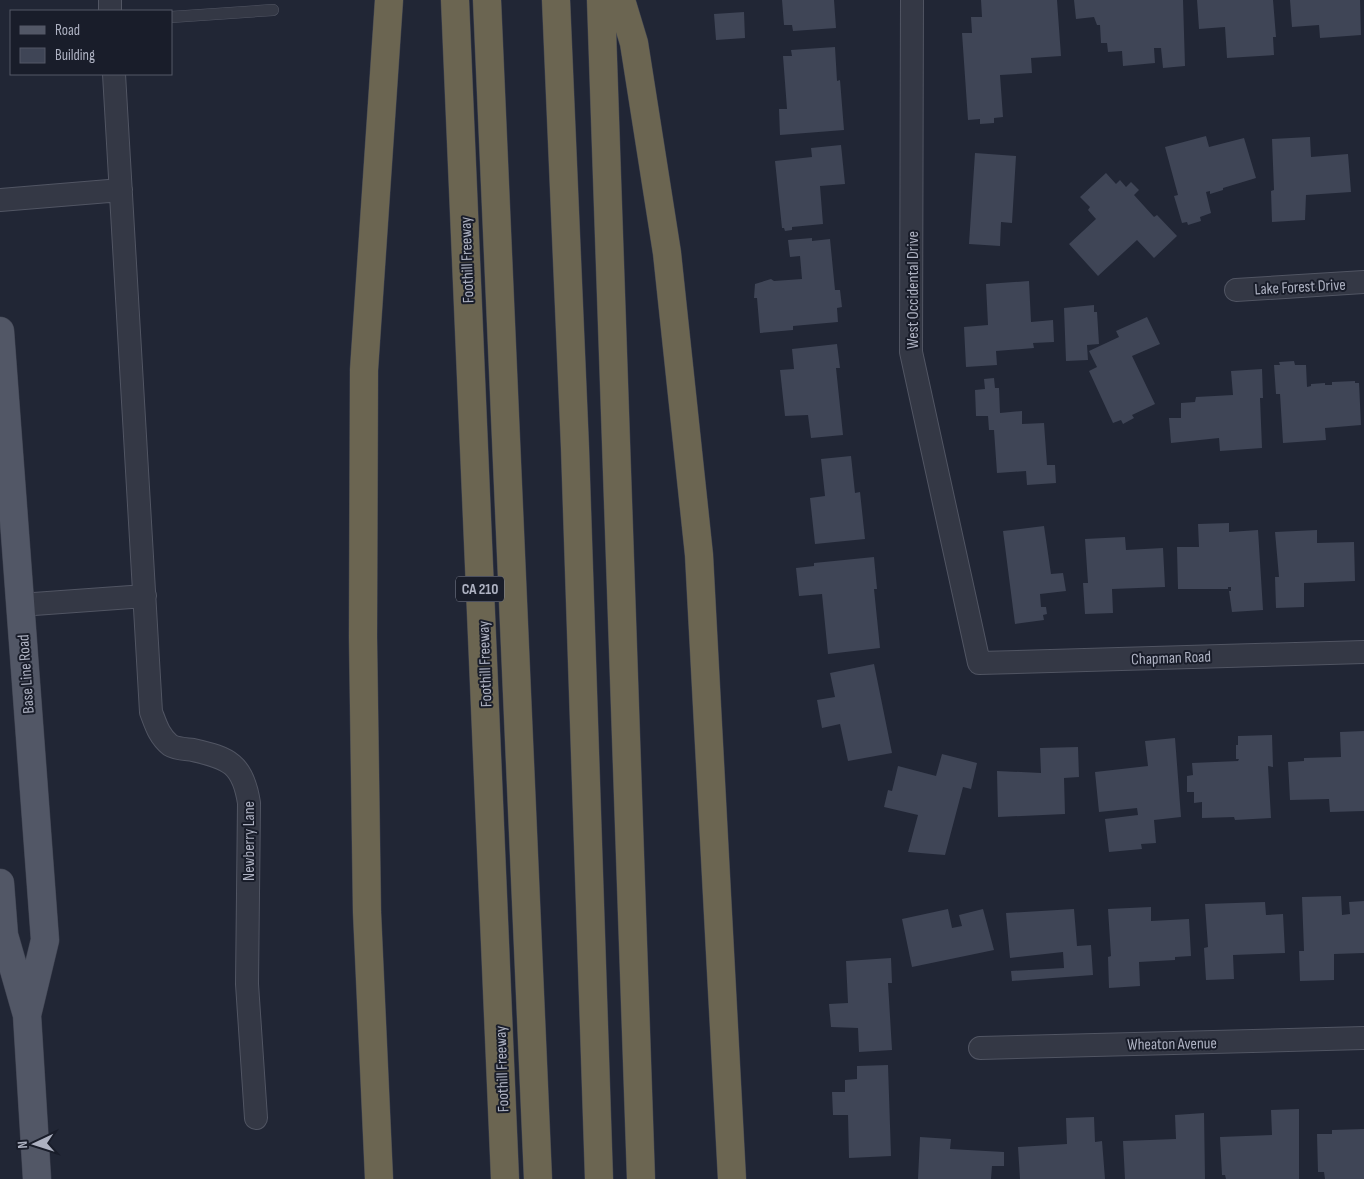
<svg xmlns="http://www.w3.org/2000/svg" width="1364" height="1179" font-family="'Sofia Sans Condensed',sans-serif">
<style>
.building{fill:#3f4556}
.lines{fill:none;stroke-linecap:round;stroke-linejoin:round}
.service-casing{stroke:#515563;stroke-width:12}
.minor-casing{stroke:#515563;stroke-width:24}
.primary-casing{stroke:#3d414f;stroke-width:29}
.motorway-casing{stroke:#3e4250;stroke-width:29}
.service{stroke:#343845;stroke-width:11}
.minor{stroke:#343845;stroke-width:22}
.primary{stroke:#525766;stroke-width:28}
.motorway{stroke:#6b6551;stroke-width:28}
.labels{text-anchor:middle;stroke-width:4;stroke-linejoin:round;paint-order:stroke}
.shield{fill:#191d2a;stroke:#818594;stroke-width:1}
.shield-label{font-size:15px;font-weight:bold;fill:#aeb2c2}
.street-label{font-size:16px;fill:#aeb2c2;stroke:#191d2a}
</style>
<rect width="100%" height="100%" fill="#212635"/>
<path class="building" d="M782,0h52l2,28 -43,3 -1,-6h-8z
M981,0h76l4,56 -30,2 1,15 -32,2 3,42 -9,1v5l-14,1v-5l-12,1 -6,-87h10l-1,-16h11z
M1074,0h109l2,66 -22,2 -2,-20h-7l1,15 -32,3 -1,-15 -14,1 -1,-9h-6l-1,-18h-3l-3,-8 -18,2z
M1197,0h76l3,37h-3l1,18 -47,3 -2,-31 -26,2z
M1290,0h70l1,35 -41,3 -1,-13 -27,2z
M744,12l1,26 -29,2 -2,-26z
M835,47l2,34 3,-1 4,50 -64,5 -1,-26h8l-4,-53h9l-1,-6z
M1206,136l3,11 35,-9 12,40 -33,10v2l-13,4v-3l-4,1 5,21 -11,4 1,4 -13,4 -1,-3 -5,1 -8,-27 4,-1 -13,-48z
M1310,137l1,20 37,-3 3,38 -45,3 -1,25 -33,2 -1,-31 3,-1 -2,-51z
M841,145l4,39 -25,2 3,38 -31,3v3l-7,1 -1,-3h-2l-7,-67 37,-4 -1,-9z
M975,153l41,3 -4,67 -11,-1 -1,24 -31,-2z
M1106,173l10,11 4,-4 6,7 5,-5 8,8 -5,5 20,22 3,-2 20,21 -23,22 -17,-18 -39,36 -29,-32 27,-25 -8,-9 2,-3 -10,-10z
M812,238v3l18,-2 5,51h5l2,17 -5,1 1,14 -45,4v4l-33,3 -3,-35h-3l1,-14 16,-5 3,2 28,-2 -2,-23 -10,1 -2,-17z
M1029,281l2,41 22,-2 1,22 -21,1 1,5 -38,3 1,14 -31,2 -2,-40 24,-2 -2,-41z
M1094,305v7h3l2,32 -12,1 1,15 -22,1 -2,-53z
M1147,317l13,27 -28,12 23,48 -23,11 2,3 -11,6 -2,-4 -8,3 -24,-52 8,-4 -8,-16 30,-14 -3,-6z
M837,344l3,24h-4l7,67 -32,3 -3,-23 -23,1 -5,-46 14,-1 -2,-20z
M1294,361l1,4h11l1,22 4,-1v-2l14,-1v2h7v-3l23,-1v2h4l2,42 -36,3 1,12 -43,3 -3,-49h-4l-2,-29h6l-1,-3z
M1262,369l1,29h-3l2,50 -42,3 -1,-13 -48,5 -2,-25h12v-15l14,-1 1,-5 37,-2 -2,-24z
M994,378l1,10h4l1,25 22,-2v13l22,-1 3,42h8l1,18 -29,2 -1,-14 -29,2 -3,-43h-5l-1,-14h-12l-1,-26 10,-1 -1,-10z
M851,456l4,37 5,-1 5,47 -50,5 -5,-46 15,-2 -4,-37z
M1229,523v9l29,-2 5,80 -31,2 -3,-21h2v-4h-3v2h-50l-1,-42h22l-1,-23z
M1044,526l7,48 12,-1 3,18 -26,3 1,13h5l1,7 -4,1 1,5 -29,4 -12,-93z
M1317,530v13l37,-1 1,39 -51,2v24l-28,1 -1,-31h4l-4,-45z
M1125,537l1,13 37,-2 2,39 -53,2 1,24 -28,1 -2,-31h5l-3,-44z
M874,557l3,32h-3l6,59 -52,6 -6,-60 -23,2 -3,-28 18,-2v-3z
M874,664l18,89 -44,8 -8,-37 -18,4 -5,-28 18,-3 -5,-24z
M1364,731v80l-34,1 -1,-13 -39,1 -2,-38 16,-1v-3l37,-1 -1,-25z
M1272,735l1,32 -5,-1 3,52 -36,2 -1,-3 -32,1v-16l-8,1v-11h-7v-16l6,-1 -1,-12 46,-2 1,-2h-3v-14h2v-9z
M1175,738l6,79 -27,3 2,23 -15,1 1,5 -33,3 -4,-33 33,-4 -1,-7 -38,4 -4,-40 53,-6 -3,-25z
M1078,747l1,30 -15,1 1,36 -67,3 -1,-46 44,2 -1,-25z
M942,754l35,9 -6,26 -8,-2 -18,68 -37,-3 10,-37 -34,-8 4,-17 4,1 6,-25 38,10z
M1341,896l1,19 8,-1 -1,-12 15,-1v52l-30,1v26l-34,1 -1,-30h5l-2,-54z
M1265,902l1,13 17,-1 2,39 -52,2 1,24 -28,1 -2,-32 4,-1 -3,-43z
M1151,907v14l38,-2 2,37 -16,1v3l-36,2 1,24 -31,2 -1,-31 3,-1 -3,-47z
M948,909l4,19 10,-2 -3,-11 24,-6 11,41 -82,17 -10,-48z
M1074,909l3,37 14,-1 2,30 -81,6 -1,-10 53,-3 -1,-16 -53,6 -4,-45z
M891,958l1,25h-4l4,67 -33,2 -1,-24 -27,-1 -2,-23 19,-1 -2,-42z
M888,1065l3,91 -42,2 -1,-43h-15l-1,-23h13v-12l12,-1v-13z
M1299,1109v70h-73l-1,-4h-3l-2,-38 52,-2 -1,-25z
M1204,1113l1,66h-80l-2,-38 53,-2 -1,-24z
M1094,1117l1,25 7,-1 3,38h-85l-2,-32 49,-3 -1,-26z
M1364,1129v50h-39l-1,-7h-6l-1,-38h15v-4z
M920,1137l31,2 -1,10 54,3v14h-12l-1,13h-73z"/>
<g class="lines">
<g class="service-casing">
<path id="service" d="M171,17l102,-7"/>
</g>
<g class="minor-casing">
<path id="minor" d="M110,0v11
M912,0l-1,352 68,311 385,-11
M114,74l37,638c5,13 8,24 19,33 6,4 16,4 23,5 36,8 50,14 56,53l-2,181 9,134
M0,200l121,-10
M1236,290l128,-8
M20,605l125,-9
M980,1048l384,-10"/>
</g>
<g class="primary-casing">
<path id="primary" d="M0,331l45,609 -18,75
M0,883l4,52 23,80 10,164"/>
</g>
<g class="motorway-casing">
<path id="motorway" d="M455,0l50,1179
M487,0l51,1179
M556,0l19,448 24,731
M601,0l40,1179
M621,0l13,43 33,210 32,302 33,624
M379,1179l-12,-267 -4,-275 1,-267 25,-370"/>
</g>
<use href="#service" class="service"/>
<use href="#minor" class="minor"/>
<use href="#primary" class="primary"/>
<use href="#motorway" class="motorway"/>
</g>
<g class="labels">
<rect class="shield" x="456" y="576.5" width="48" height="25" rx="4"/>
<g class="shield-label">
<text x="480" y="594">CA 210</text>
</g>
<g class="street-label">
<text transform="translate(466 260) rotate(-92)" y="6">Foothill Freeway</text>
<text transform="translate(1300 286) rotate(-3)" y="6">Lake Forest Drive</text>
<text transform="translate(912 290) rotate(-90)" y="6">West Occidental Drive</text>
<text transform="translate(1171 657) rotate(-2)" y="6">Chapman Road</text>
<text transform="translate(484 664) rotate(-92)" y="6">Foothill Freeway</text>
<text transform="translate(25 674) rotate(-94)" y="6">Base Line Road</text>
<text transform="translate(248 841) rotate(-90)" y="6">Newberry Lane</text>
<text transform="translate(1172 1043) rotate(-1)" y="6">Wheaton Avenue</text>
<text transform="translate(501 1069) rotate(-92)" y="6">Foothill Freeway</text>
</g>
</g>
<rect x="10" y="10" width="162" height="65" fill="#191d2a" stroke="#555967"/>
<rect x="20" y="26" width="25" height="8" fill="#525766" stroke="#555967"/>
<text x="55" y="35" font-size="15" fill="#aeb2c2">Road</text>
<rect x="20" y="48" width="25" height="15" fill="#3f4556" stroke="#555967"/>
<text x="55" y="60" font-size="15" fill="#aeb2c2">Building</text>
<g transform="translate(35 1144) rotate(266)" stroke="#191d2a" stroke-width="4" paint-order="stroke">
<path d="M0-4L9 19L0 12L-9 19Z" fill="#aeb2c2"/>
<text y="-8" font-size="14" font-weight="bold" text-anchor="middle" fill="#aeb2c2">N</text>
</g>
</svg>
